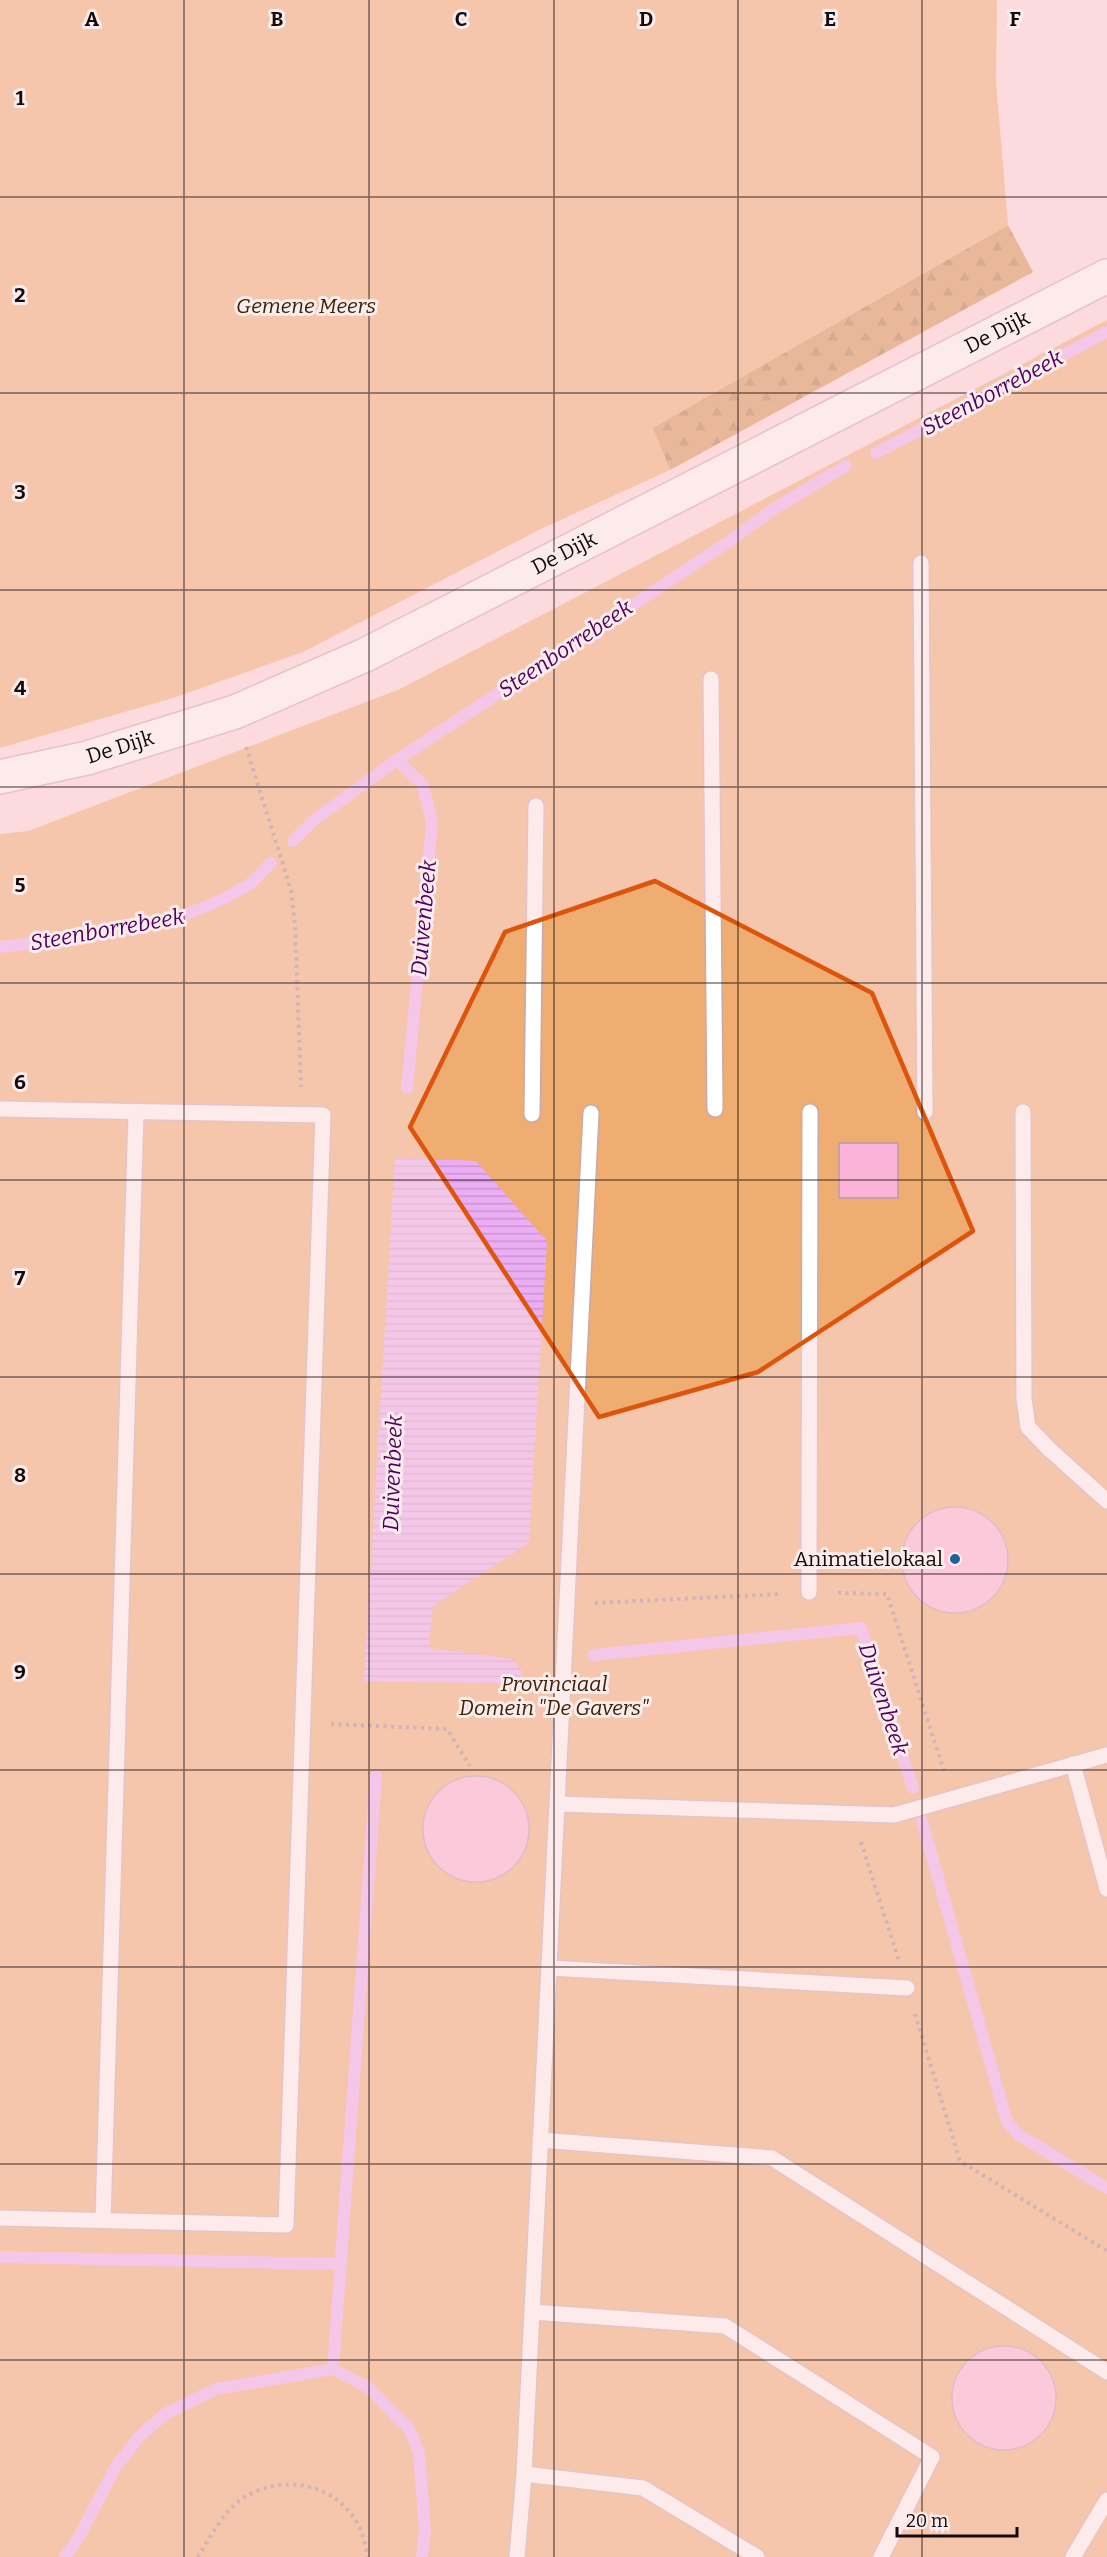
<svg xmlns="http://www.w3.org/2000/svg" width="1107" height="2557" font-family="Bitter,serif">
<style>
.forest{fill:url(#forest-firs)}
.park{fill:#efad71}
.water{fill:url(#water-rules)}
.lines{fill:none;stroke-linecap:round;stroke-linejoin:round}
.stream{stroke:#ecadf5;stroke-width:12}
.building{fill:#fbb3d8;stroke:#b89caa;stroke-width:1.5}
.service-casing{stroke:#c9a9ac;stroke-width:18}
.tertiary-casing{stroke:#c9a9ac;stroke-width:36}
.path{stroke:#9d8587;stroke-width:4;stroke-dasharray:3 4.5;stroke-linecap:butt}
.service{stroke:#fff;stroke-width:15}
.tertiary{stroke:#fff;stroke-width:33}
.marked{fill:none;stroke:#dd550c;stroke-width:4.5;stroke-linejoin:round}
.grid{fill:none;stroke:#14090b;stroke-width:1.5;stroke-opacity:0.55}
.poi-dot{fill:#1f6297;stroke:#fbedee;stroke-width:2}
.labels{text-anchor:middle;stroke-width:6;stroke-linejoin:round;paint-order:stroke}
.park-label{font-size:21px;font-style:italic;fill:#3e2104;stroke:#fbedee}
.street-label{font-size:21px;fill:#14090b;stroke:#fbedee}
.poi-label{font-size:21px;fill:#14090b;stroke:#fbedee;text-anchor:end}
.water-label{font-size:22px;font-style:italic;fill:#50005b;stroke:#fbedee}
.grid-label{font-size:20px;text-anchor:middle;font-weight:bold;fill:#14090b;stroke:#fbedee;stroke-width:6;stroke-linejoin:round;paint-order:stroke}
</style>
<defs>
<pattern id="forest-firs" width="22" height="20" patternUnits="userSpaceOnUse" patternTransform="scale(1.5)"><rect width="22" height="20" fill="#d28c49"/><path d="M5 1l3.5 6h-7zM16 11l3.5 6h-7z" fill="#a9713b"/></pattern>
<pattern id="water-rules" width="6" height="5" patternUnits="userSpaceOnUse" patternTransform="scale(1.5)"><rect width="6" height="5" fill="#ecadf5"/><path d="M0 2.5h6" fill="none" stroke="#ca94d1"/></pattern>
</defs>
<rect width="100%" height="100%" fill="#fcdadd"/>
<path class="forest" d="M1008,225l25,47 -363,198 -18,-42z"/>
<path class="park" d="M0,0h997l-1,82 12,143 -355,203 17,42 -129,59 -238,123 -130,46 -173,50z
M1107,320v2237h-1107v-1723l28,-3 372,-142z"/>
<path class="water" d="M395,1157l81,4 71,80 -18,302 -96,63 -4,42 83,11 10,12 -1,13 -157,-3z"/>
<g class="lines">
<path class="stream" d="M876,453l231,-121
M397,760l26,25 9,38 -25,265
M293,841l21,-21 83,-60 330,-217 45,-33 74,-44
M0,947c81,-9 177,-17 248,-62 8,-5 15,-15 23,-22
M593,1655l268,-27 52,160
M922,1821l85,301 12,13 88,53
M0,2257l341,7
M333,2369l43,-593
M65,2557l14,-20 36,-69 24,-31 26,-23 51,-25 117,-20 36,19 41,42 9,23 6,77 -3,27"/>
</g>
<path class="building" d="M839,1143h59v55h-59z
M902 1560a53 53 0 1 1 106 0a53 53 0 1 1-106 0Z
M423 1829a53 53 0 1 1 106 0a53 53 0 1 1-106 0Z
M952 2398a52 52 0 1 1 104 0a52 52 0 1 1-104 0Z"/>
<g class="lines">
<g class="service-casing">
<path id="service" d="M921,563l4,549
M711,679l4,430
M0,1109l323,6 -37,1110 -286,-7
M1023,1112l1,287 4,28 21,22 58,52
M532,1114l4,-308
M809,1592l1,-480
M1073,1764l34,125
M558,1804l336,11 213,-60
M549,1968l358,20
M540,2140l232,18 335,214
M103,2220l33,-1107
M532,2312l193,14 207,131 -51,100
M524,2474l119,14 114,69
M517,2557l7,-83 67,-1361
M1073,2557l34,-57"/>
</g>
<g class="tertiary-casing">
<path id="tertiary" d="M0,777l87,-19 148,-46 130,-57 742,-379"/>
</g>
<path class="path" d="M246,747l45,143 4,35 6,162
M838,1593l49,1 57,177
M595,1603l187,-9
M331,1724l116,5 23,37
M861,1842l38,119
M915,2014l45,147 147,90
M198,2557c12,-19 25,-46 45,-59 37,-23 86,-17 111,20 8,11 11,26 14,39"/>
<use href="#service" class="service"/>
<use href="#tertiary" class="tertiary"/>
</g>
<path d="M0 0H1107V2557H0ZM655,881l217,112 101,238 -215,141 -159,45 -189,-290 95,-195z" fill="#fcdadd" fill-opacity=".55" fill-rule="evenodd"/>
<path class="marked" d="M655,881l217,112 101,238 -215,141 -159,45 -189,-290 95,-195z"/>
<path class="grid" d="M184,0v2557M369,0v2557M554,0v2557M738,0v2557M922,0v2557M0,197h1107M0,393h1107M0,590h1107M0,787h1107M0,983h1107M0,1180h1107M0,1377h1107M0,1574h1107M0,1770h1107M0,1967h1107M0,2164h1107M0,2360h1107"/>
<circle class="poi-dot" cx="955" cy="1559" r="6"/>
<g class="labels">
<g class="park-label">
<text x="306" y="313">Gemene Meers</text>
<text x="554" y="1691">Provinciaal<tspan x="554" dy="24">Domein "De Gavers"</tspan></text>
</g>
<g class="street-label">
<text transform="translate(997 332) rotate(-27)" y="7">De Dijk</text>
<text transform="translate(564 553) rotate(-27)" y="7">De Dijk</text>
<text transform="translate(120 747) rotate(-17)" y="7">De Dijk</text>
</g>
<g class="poi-label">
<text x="943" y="1566">Animatielokaal</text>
</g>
<g class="water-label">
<text transform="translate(992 392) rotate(-28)" y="8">Steenborrebeek</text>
<text transform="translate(565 648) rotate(-34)" y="8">Steenborrebeek</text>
<text transform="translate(423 918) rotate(-85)" y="8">Duivenbeek</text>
<text transform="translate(107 929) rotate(-10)" y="8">Steenborrebeek</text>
<text transform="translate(392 1473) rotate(-88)" y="8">Duivenbeek</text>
<text transform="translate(884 1699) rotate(72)" y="8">Duivenbeek</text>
</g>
</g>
<g class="grid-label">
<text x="92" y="26">A</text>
<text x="277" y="26">B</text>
<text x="461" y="26">C</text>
<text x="646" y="26">D</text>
<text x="830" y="26">E</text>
<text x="1015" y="26">F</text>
<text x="20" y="105">1</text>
<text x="20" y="302">2</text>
<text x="20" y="499">3</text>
<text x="20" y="695">4</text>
<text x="20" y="892">5</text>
<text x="20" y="1089">6</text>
<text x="20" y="1285">7</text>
<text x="20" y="1482">8</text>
<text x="20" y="1679">9</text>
</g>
<path d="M897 2527v9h120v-9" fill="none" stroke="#14090b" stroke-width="3"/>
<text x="906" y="2527" font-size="18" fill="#14090b" stroke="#fbedee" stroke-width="4.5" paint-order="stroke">20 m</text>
</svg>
